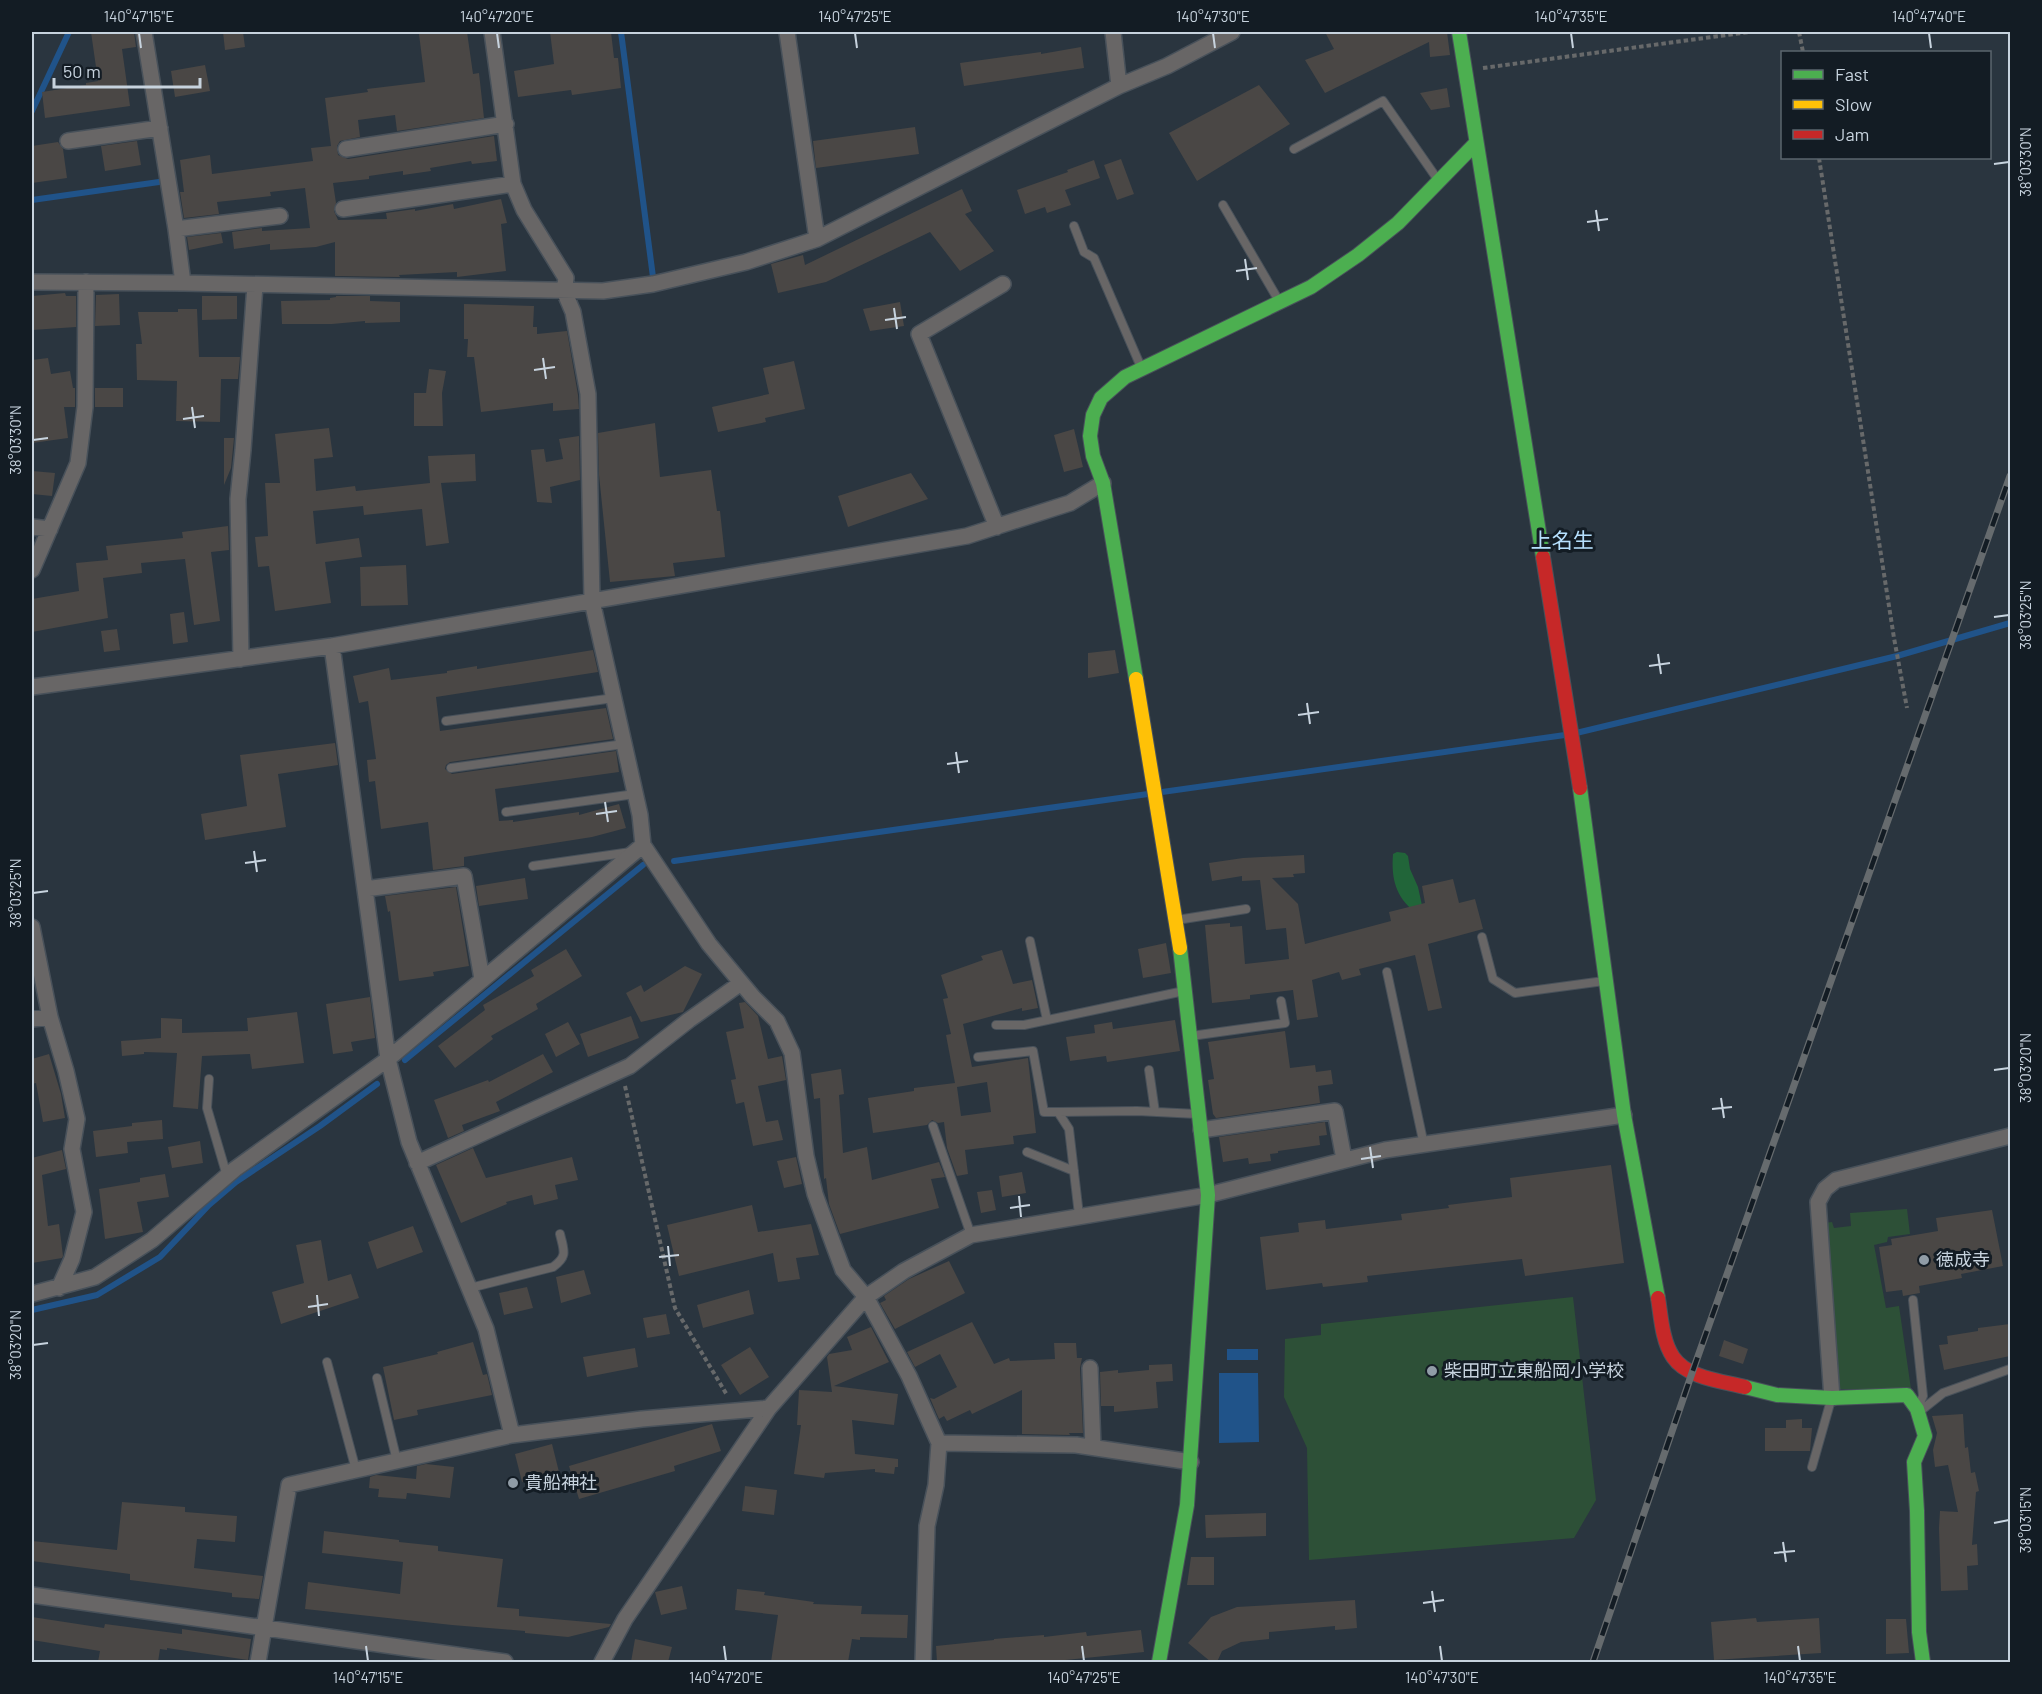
<svg xmlns="http://www.w3.org/2000/svg" width="2042" height="1694" font-family="Barlow,'Noto Sans JP',sans-serif">
<style>
.green{fill:#2d5037}
.forest{fill:#216539}
.water{fill:#205389}
.lines{fill:none;stroke-linecap:round;stroke-linejoin:round}
.stream{stroke:#205389;stroke-width:6}
.building{fill:#4a4745;fill-rule:evenodd}
.lane-casing{stroke:#48515a;stroke-width:10}
.street-casing{stroke:#48515a;stroke-width:18}
.fast-casing{stroke:#48515a;stroke-width:16}
.slow-casing{stroke:#48515a;stroke-width:16}
.jam-casing{stroke:#48515a;stroke-width:16}
.path{stroke:#67696a;stroke-width:4;stroke-dasharray:4.5 3;stroke-linecap:butt}
.lane{stroke:#686666;stroke-width:8}
.street{stroke:#686666;stroke-width:15}
.fast{stroke:#4caf50;stroke-width:14}
.slow{stroke:#ffc107;stroke-width:14}
.jam{stroke:#c62828;stroke-width:14}
.rail-casing{stroke:#666b6e;stroke-width:7}
.rail{stroke:#131c24;stroke-width:4.5;stroke-dasharray:14;stroke-linecap:butt}
.ticks{fill:none;stroke:#c7d3de;stroke-width:2}
.poi-dot{fill:#909ca6;stroke:#131c24;stroke-width:2}
.labels{text-anchor:middle;stroke-width:6;stroke-linejoin:round;paint-order:stroke}
.poi-label{font-size:18px;fill:#c7d3de;stroke:#131c24;text-anchor:start}
.quarter-label{font-size:21px;fill:#b6e0fe;stroke:#131c24}
.neatline{fill:none;stroke:#c7d3de;stroke-width:2}
.ticks-label{font-size:15px;text-anchor:middle;fill:#c7d3de}
</style>
<rect width="100%" height="100%" fill="#2a353f"/>
<path class="green" d="M1907,1209l3,25 -22,3 -1,5 -13,3 12,63 13,-2 12,83h-75l-11,-166 7,-1 2,6 17,-2 -1,-13z
M1573,1297l23,203 -22,38 -265,22 -2,-112 -23,-51 1,-58 36,-4v-11z"/>
<path class="forest" d="M1397,852l8,1 3,3 2,13 8,18 5,23 -8,2c-19,-15 -24,-33 -22,-58z"/>
<path class="water" d="M1227,1349h31v11h-31z
M1219,1373h39l1,69 -40,1z"/>
<g class="lines">
<path class="stream" d="M621,32l32,245
M32,111l37,-79
M32,200l127,-18
M674,861l898,-127 325,-78 113,-33
M405,1060l238,-195
M32,1310l65,-15 63,-38 49,-52 27,-23 84,-56 57,-42"/>
</g>
<path class="building" d="M91,32h43l2,15 -14,2 8,57 -85,12 -3,-26 44,-7v-2l12,-2z
M223,32h20l2,15 -20,3z
M437,32h30l6,42 6,-1 5,45 -87,13 -2,-16 -37,5 2,17 -20,4 -3,5 1,9 10,4 146,-23 3,25 -25,3 -1,-3 -41,7 1,3 -28,4v-4l-34,5v3l-36,4 3,20 -2,8 4,9 49,-1 -1,-6 29,-4v2l38,-7 1,5 47,-10 6,24 -6,1 5,47 -49,6v-5l-58,3 1,2 -65,-1v-34l-19,5 -46,3v-6l-36,5 -2,-17 30,-4v3l48,-3 -5,-40 -35,4 1,4 -54,6 2,12 -35,4 -4,-26h4l-4,-32 30,-5 2,19 101,-13 -2,-13 20,-2 -6,-48 43,-6 -1,-3 58,-7 -6,-48z
M550,32h61l3,26h4l3,30 -49,7 -1,-5 -53,7 -4,-26 40,-7z
M1325,32h122l3,23 -20,2 -1,-15 -104,51 -20,-33 29,-11z
M1081,47l3,21 -120,18 -4,-23 81,-11v2z
M205,65l5,26 -35,6 -4,-26z
M1259,85l31,39 -93,57 -28,-48z
M1447,88l3,19 -19,3 -11,-17z
M915,127l4,27 -103,14 -3,-27z
M137,141l4,24 -36,6 -4,-25z
M58,142l5,7 4,29 -35,5v-37z
M1121,159l13,35 -17,6 -13,-35z
M1094,160l6,18 -35,12 6,15 -24,8 -2,-6 -20,7 -8,-24 51,-18 -1,-2z
M962,189l10,22 -7,3 29,37 -34,20 -30,-39 -104,50 -48,11 -7,-29 32,-9 2,10z
M221,233l2,10 -34,7 -2,-13z
M65,293l1,3h10v31l-44,3v-34z
M119,294l1,31 -25,1 1,-31z
M202,296h35v23l-35,1z
M336,296h34v5l30,1v20l-35,1v-2l-33,3h-50l-1,-23 49,-1v-2l6,-1z
M900,302l4,24 -34,5 -7,-22z
M464,304l70,2 -1,21h4v7l30,-3 11,64 1,14 -26,2v-8l-72,9 -7,-55h-7l1,-18h-4z
M178,309h19l2,48h41l-2,22h-17l-1,43 -44,-1 1,-40 -40,-1 -1,-36h6l-4,-32h40z
M48,358l3,16 19,-3 3,17h2v19h-11l4,31 -36,5v-83z
M794,361l11,48 -40,9 1,4 -48,10 -6,-25 57,-13 -6,-26z
M429,369l17,2 -4,22 1,33h-29v-33h12z
M95,388h28v19h-28z
M655,423l5,54 51,-7 6,41h3l5,46 -52,6 2,13 -65,6 -11,-107 -1,-42z
M329,428l4,29 -19,2 2,32 39,-5 1,5 74,-8 -2,-27 47,-2 1,27 -35,2 8,60 -23,3 -4,-37 -58,6 -1,-9 -50,5 3,33 43,-6 3,19 -37,5 6,41 -56,8 -6,-45 -11,1 -3,-30 13,-1 -3,-53h15l-5,-49z
M1074,429l9,38 -19,5 -10,-37z
M579,436l1,44 -30,7 2,16 -15,-1 -6,-52 13,-1 2,13 17,-3 -4,-20z
M224,438h10l-3,30 -7,17z
M32,471l23,2 -3,23 -20,-2z
M911,473l17,26 -80,28 -10,-31z
M228,526l1,24 -18,2 9,69 -26,4 -9,-66 -44,4 1,10 -39,5 5,40 -76,14v-33l47,-8 -3,-28 32,-3 -2,-14 77,-8 -1,-6z
M406,565l2,40 -47,1 -1,-39z
M184,612l4,30 -15,2 -3,-30z
M117,629l3,21 -16,2 -3,-21z
M593,650l5,22 -162,25 4,34 166,-23 7,31 -163,23 -4,3 -1,4 7,5 164,-23 3,21 -124,17 4,32 14,-1v2l66,-10v3l40,-11 7,24 -34,9 -128,20v9l-31,4 -5,-48 -47,7 -6,-48 -6,1 -2,-22 9,-1 -8,-58 -9,2 -6,-27 36,-8 2,12 56,-7v-2l30,-5v3z
M1115,650l4,23 -31,5v-25z
M335,743l3,22 -60,9 8,53 -81,13 -4,-26 46,-8 -7,-51z
M1304,855l1,18 -12,1 1,3 -22,1 26,26 7,40 86,-23 -2,-9 36,-9 -3,-17 31,-7 6,24 16,-4 8,30 -55,15 14,64 -14,3 -13,-56 -56,14 2,6 -19,5 -3,-8 -27,8 6,37 -21,3 -4,-30 -43,5v4l-38,4 -7,-78 25,-2v4l12,-1 3,38 44,-5 -3,-31 -20,2 -6,-50 -18,1v-5l-30,5 -3,-18 34,-5z
M525,878l3,21 -49,7 -3,-20z
M456,887l13,79 -36,6 1,4 -35,5 -9,-70 -2,1 -3,-16z
M1166,943l5,30 -28,5 -5,-29z
M566,949l16,27 -46,28 2,5 -47,27 2,3 -38,29 -17,-22 47,-36 -2,-5 51,-29 -3,-6z
M1002,950l11,34 19,-4 6,28 -16,3v-3l-59,16 9,43 56,-9 8,75 -23,3 1,8 -49,6 3,24 -11,2 -10,-28 -3,-26 -6,1 -6,-3 -5,5 -54,8 -5,-35 46,-7v-3l41,-5 -9,-48 5,-1 -8,-35 5,-1 -7,-23 42,-15 -2,-4zM987,1082l4,30 -30,4 -4,-29z
M685,966l17,8 -19,38 -42,10 -15,-29 15,-8 3,7z
M370,997l5,41 -24,4 2,9 -20,3 -7,-50z
M745,1002l13,14 10,43 14,-3 4,24 -28,6 8,36 12,-2 5,20 -30,6 -9,-44 -8,2 -5,-24 5,-1 -10,-47 18,-4 -5,-25z
M297,1012l7,51 -52,6 -2,-15 -48,2 -4,53 -25,-2 4,-54 -33,-1v2l-22,2 -1,-15 40,-3v-20l21,1v14l66,-2 -1,-13z
M631,1016l8,22 -51,19 -8,-23z
M1175,1020l5,31 -73,11 -1,-6 -36,5 -4,-24 29,-4 -1,-8 18,-3 1,7z
M568,1022l12,22 -24,13 -11,-23z
M1285,1031l5,37 25,-3 1,7 15,-2 2,14 -15,2 2,17 -104,15 -3,-4 -5,-34 6,-1 -6,-37z
M49,1054l12,40 4,24 -22,4 -7,-39 -4,1v-25z
M543,1054l10,18 -57,30 4,9 -38,14 2,6 -16,7 -14,-38 54,-20 1,2z
M841,1069l3,25 -5,1 4,58 24,-6 5,33 67,-18 6,15 -14,2 8,29 -99,26 -11,-30 -3,-26 -2,1 -4,-81 -6,1 -3,-25z
M162,1120l1,19 -36,3 1,11 -32,4 -3,-26 39,-5v-3z
M1325,1122l2,13 -8,1 1,9 -42,6v2l-8,1 1,7 -22,3 -1,-6 -25,4 -4,-25z
M200,1141l3,22 -31,5 -4,-21z
M473,1148l13,30 86,-21 6,23 -23,5 3,14 -24,6 -2,-10 -26,7 1,2 -46,19 -25,-58z
M62,1150l4,19 -24,6 6,51 11,-2 4,32 -1,2 -30,5v-105z
M796,1157l6,27 -18,4 -7,-27z
M1611,1165l13,98 -99,13 -3,-17 -155,17 1,6 -45,5 -1,-4 -56,7 -6,-53 39,-5 -1,-9 27,-3 1,9 76,-9 -1,-6 48,-6 -1,-3 64,-8 -2,-19z
M1022,1172l4,21 -24,4 -3,-21z
M165,1174l4,23 -32,5 6,30 -38,7 -6,-50 41,-7v-4z
M992,1190l4,20 -15,3 -4,-21z
M752,1205l6,27 53,-8 8,31 -23,3 4,21 -22,3 -5,-29 -94,23 -12,-51z
M1992,1210l11,56 -42,8 1,4 -43,8 1,7 -17,3 -1,-6 -16,2 -7,-45 13,-2 -1,-6 47,-8 -2,-13z
M413,1226l10,26 -46,17 -9,-27z
M321,1240l7,41 23,-7 8,24 -78,26 -9,-32 32,-9 -8,-38z
M949,1261l16,32 -70,36 -15,-26 6,-3 -2,-4 25,-17z
M584,1270l7,24 -30,9 -5,-26z
M527,1287l6,21 -29,7 -5,-22z
M749,1290l5,24 -51,14 -6,-23z
M666,1314l4,20 -23,4 -4,-20z
M972,1322l22,42 15,-6 1,3 45,-2 -1,-16h22l1,15h5l-2,10 3,65h-14l1,2 -48,-1v-44l-50,24 -2,-4 -23,11 -3,-5 -5,3 -9,-21 4,1 23,-12 -17,-33 -25,13 -8,-15z
M2010,1324v32l-66,14 -5,-25 9,-1 -1,-8 31,-5v-3z
M871,1327l18,35 -55,24 64,8 -4,31 -42,-5 3,34 43,5v8h-3l-1,7 -19,-2v-3l-50,4 -1,5 -30,-4 7,-49h-4l2,-35 33,2 -5,-35 2,-3 23,-4 -5,-13z
M1724,1340l24,9 -5,15 -24,-8z
M473,1342l10,33 4,-1 5,21 -75,15 1,5 -24,5 -11,-53 55,-13 -1,-2z
M750,1347l19,30 -29,18 -19,-30z
M635,1348l3,19 -51,10 -4,-20z
M1172,1364l1,17 -17,1 2,26 -44,4v-6h-13l-1,-34 18,-2v3l31,-3v-5z
M1963,1414l2,34 3,-1 3,26 4,-1 4,19 -3,1 -4,53 5,-1 1,21 -11,1 1,24 -27,1 -2,-63 1,-17 18,1 -10,-47 -13,2 -2,-17 4,-17 -5,-17z
M1802,1419v9h10l-2,23h-45v-23h21v-8z
M712,1424l9,27 -47,15 1,5 -96,28 -10,-33z
M552,1444l7,28 -37,10 -7,-28z
M426,1464l28,3 -4,31 -43,-5 -1,6 -28,-2 1,-8 -10,-1 1,-11 6,-2 40,4 1,-13z
M745,1486l32,4 -3,25 -32,-4z
M122,1502l63,5v5l52,4 -2,26 -38,-3 -3,29 69,8 -4,23 -27,-2v-4l-102,-13v-6l-98,-13v-20l85,9z
M1266,1513v23l-60,2 -1,-23z
M324,1531l75,9v2l39,4v5l65,8 -6,48 22,2v7l92,8 -2,3 -41,10 -43,-4v-2l-73,-6 -147,-16 3,-27 92,12 3,-32 -81,-9z
M1191,1557h23v28h-27z
M682,1586l5,23 -26,6 -6,-23z
M737,1589l28,3 -1,3 50,7 -1,2 49,2 -1,8 47,1 -1,23 -47,-1v3l-8,-1 -4,23h-77l7,-47 -43,-5z
M1355,1600l2,28 -22,2v-4l-66,6v7l-28,3 -19,9 -5,11h-6l-23,-19 23,-26 26,-10z
M32,1617l72,11 1,-4 77,10v-5l69,10 -3,21 -81,-12v2l-7,-1 -2,13h-60l2,-11 -68,-11z
M1756,1618l1,4 62,-4 2,35 -107,7 -3,-38z
M1886,1619h20l3,34 -23,1z
M1141,1630l3,22 -98,10h-109l-1,-16 58,-6v-1l50,-4v2l42,-5 1,4z
M635,1639l37,8 -4,15h-37z"/>
<g class="lines">
<g class="lane-casing">
<path id="lane" d="M1294,149l89,-48 55,79
M1223,205l56,96
M1074,226l10,26 10,6 47,109
M446,721l168,-23
M451,768l173,-24
M506,812l129,-18
M533,866l98,-14
M1177,920l69,-11
M1482,937l11,42 22,14 89,-12
M1030,941l17,79
M1387,972l37,173
M996,1025h28l160,-34
M1191,1036l94,-13 -4,-22
M978,1057l55,-6 11,61h14l11,17 10,86
M1149,1070l6,42
M209,1079l-2,29 20,68
M1058,1112l79,-1 60,3
M933,1126l38,109
M1027,1152l47,19
M470,1288l83,-21c15,-11 11,-16 7,-33
M1913,1300l10,96 -4,9
M327,1362l29,108
M377,1378l20,83
M1919,1412l24,-19 67,-24
M1812,1467l19,-67"/>
</g>
<g class="street-casing">
<path id="street" d="M144,32l32,197 7,54
M492,32l21,152 11,26 42,68 -2,13 9,21 15,82 4,207 48,214 3,30 66,99 44,53 24,24 15,32 14,103 9,38 19,52 9,24 23,27 43,79 30,67 -3,42 -9,41 -4,136
M787,32l30,207
M1113,32l6,54
M68,141l92,-13
M346,149l160,-25
M343,209l170,-25
M176,229l104,-13
M32,282l151,1 420,8 50,-7 93,-22 71,-23 302,-153 48,-20 65,-34
M32,527l18,2
M997,527l-78,-193 84,-50
M32,570l46,-107 7,-56 1,-125
M332,646l56,413 21,83 77,187 26,106
M241,659l-3,-160 5,-49 12,-165
M32,687l300,-41 635,-110 103,-33 33,-20
M365,889l99,-13 18,103
M32,927l18,90 16,54 11,48 -5,30 12,63 -12,47 -13,29
M32,1019l18,-2
M1201,1130l134,-19 9,48
M417,1163l213,-97 59,-46 52,-37
M32,1294l63,-17 57,-37 83,-71 153,-110 255,-214
M1090,1368l3,79
M1832,1398l-14,-196 7,-13 11,-9 174,-44
M939,1443l137,2 115,17
M32,1595l473,67
M258,1662l31,-177 223,-50 130,-16 127,-11
M602,1662l23,-43 144,-211 97,-111 38,-26 67,-36 237,-40 177,-45 239,-35"/>
</g>
<g class="fast-casing">
<path id="fast" d="M1459,32l84,525
M1136,679l-33,-196 -10,-27 -3,-20 3,-21 8,-17 24,-21 186,-90 47,-32 40,-32 78,-80
M1580,788l44,327 34,183
M1745,1387l32,8 55,3 75,-3 10,14 8,27 -11,26 3,49 2,121 4,30
M1159,1662l28,-157 21,-310 -28,-247"/>
</g>
<g class="slow-casing">
<path id="slow" d="M1136,679l44,269"/>
</g>
<g class="jam-casing">
<path id="jam" d="M1543,557l37,231
M1658,1298c3,18 4,43 15,59 14,21 49,24 72,30"/>
</g>
<path class="path" d="M1799,32l4,20
M1483,68l266,-36
M1819,158l75,480 13,70
M625,1086l50,222 52,87"/>
<use href="#lane" class="lane"/>
<use href="#street" class="street"/>
<use href="#fast" class="fast"/>
<use href="#slow" class="slow"/>
<use href="#jam" class="jam"/>
<g class="rail-casing">
<path id="rail" d="M1593,1662l99,-289 318,-897"/>
</g>
<use href="#rail" class="rail"/>
</g>
<path class="ticks" d="M139,33l2,15M497,33l2,15M855,33l2,15M1213,33l2,15M1571,33l2,15M1929,33l2,15M1994,164l15,-2M1596,210l3,21M1587,222l21,-3M1245,259l3,21M1236,271l21,-3M894,308l3,21M885,320l21,-3M543,358l3,21M534,370l21,-3M192,407l3,21M183,419l21,-3M33,440l15,-2M1994,617l15,-2M1658,654l3,20M1649,666l21,-3M1307,703l3,21M1298,715l21,-3M956,752l3,21M947,764l21,-3M605,802l3,20M596,814l21,-3M254,851l3,21M245,863l21,-3M33,893l15,-2M1994,1070l15,-2M1721,1098l3,20M1712,1109l20,-2M1370,1147l3,21M1361,1159l20,-3M1019,1196l2,21M1010,1208l20,-3M668,1246l2,20M659,1257l20,-2M317,1295l2,21M308,1307l20,-3M33,1345l15,-2M1994,1523l15,-3M1783,1542l3,20M1774,1553l21,-2M1432,1591l3,21M1423,1603l21,-3M366,1646l2,15M724,1646l2,15M1082,1646l2,15M1440,1646l2,15M1798,1646l2,15"/>
<g class="poi-dot">
<circle cx="1924" cy="1260" r="6"/>
<circle cx="1432" cy="1371" r="6"/>
<circle cx="513" cy="1483" r="6"/>
</g>
<g class="labels">
<g class="poi-label">
<text x="1936" y="1266">徳成寺</text>
<text x="1444" y="1377">柴田町立東船岡小学校</text>
<text x="525" y="1489">貴船神社</text>
</g>
<g class="quarter-label">
<text x="1562" y="548">上名生</text>
</g>
</g>
<rect width="2042" height="1694" fill="none" stroke="#131c24" stroke-width="66"/>
<rect x="1781" y="51" width="210" height="108" fill="#131c24" stroke="#5b656e" stroke-width="1.5"/>
<rect x="1793" y="70" width="30" height="9" fill="#4caf50" stroke="#5b656e" stroke-width="1.5"/>
<text x="1835" y="81" font-size="18" fill="#c7d3de">Fast</text>
<rect x="1793" y="100" width="30" height="9" fill="#ffc107" stroke="#5b656e" stroke-width="1.5"/>
<text x="1835" y="111" font-size="18" fill="#c7d3de">Slow</text>
<rect x="1793" y="130" width="30" height="9" fill="#c62828" stroke="#5b656e" stroke-width="1.5"/>
<text x="1835" y="141" font-size="18" fill="#c7d3de">Jam</text>
<path d="M54 78v9h146v-9" fill="none" stroke="#c7d3de" stroke-width="3"/>
<text x="63" y="78" font-size="18" fill="#c7d3de" stroke="#131c24" stroke-width="4.5" paint-order="stroke">50 m</text>
<rect x="33" y="33" width="1976" height="1628" class="neatline"/>
<g class="ticks-label">
<text x="139" y="22">140°47'15"E</text>
<text x="497" y="22">140°47'20"E</text>
<text x="855" y="22">140°47'25"E</text>
<text x="1213" y="22">140°47'30"E</text>
<text x="1571" y="22">140°47'35"E</text>
<text x="1929" y="22">140°47'40"E</text>
<text transform="translate(2026 162) rotate(-90)" y="5">38°03'30"N</text>
<text transform="translate(16 440) rotate(-90)" y="5">38°03'30"N</text>
<text transform="translate(2026 615) rotate(-90)" y="5">38°03'25"N</text>
<text transform="translate(16 893) rotate(-90)" y="5">38°03'25"N</text>
<text transform="translate(2026 1068) rotate(-90)" y="5">38°03'20"N</text>
<text transform="translate(16 1345) rotate(-90)" y="5">38°03'20"N</text>
<text transform="translate(2026 1520) rotate(-90)" y="5">38°03'15"N</text>
<text x="368" y="1683">140°47'15"E</text>
<text x="726" y="1683">140°47'20"E</text>
<text x="1084" y="1683">140°47'25"E</text>
<text x="1442" y="1683">140°47'30"E</text>
<text x="1800" y="1683">140°47'35"E</text>
</g>
</svg>
